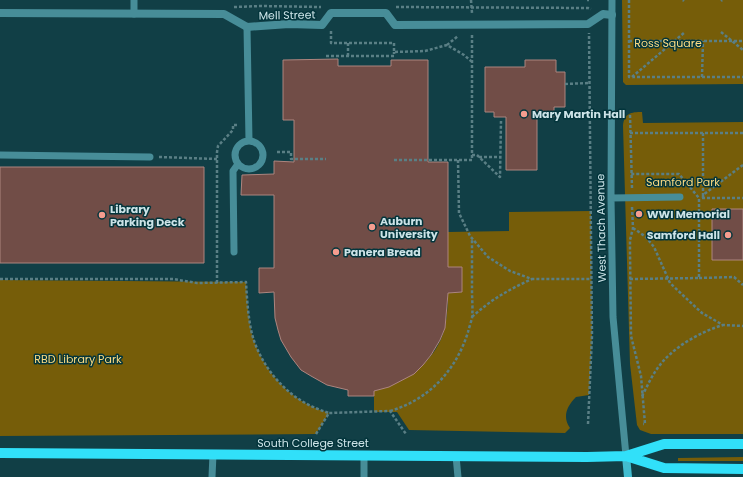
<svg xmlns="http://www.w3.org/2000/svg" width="743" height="477" font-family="Poppins,sans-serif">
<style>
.green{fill:#765d09}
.building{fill:#714d47;stroke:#ad857f}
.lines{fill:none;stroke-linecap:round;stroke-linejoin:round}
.path{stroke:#5a7f85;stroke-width:2.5;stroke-dasharray:3 2;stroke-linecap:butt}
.lane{stroke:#478d98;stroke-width:7}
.street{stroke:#478d98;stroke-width:8}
.secondary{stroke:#42bccf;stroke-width:8}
.primary{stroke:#31e0f9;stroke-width:10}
.poi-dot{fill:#f59d8f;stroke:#03353c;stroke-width:1.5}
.labels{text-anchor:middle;stroke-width:3;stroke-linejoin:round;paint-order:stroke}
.street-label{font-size:11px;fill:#cce3e7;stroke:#03353c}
.park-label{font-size:11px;fill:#fddc83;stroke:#03353c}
.poi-label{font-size:11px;font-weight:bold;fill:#cce3e7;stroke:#03353c;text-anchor:start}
</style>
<rect width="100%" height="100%" fill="#113f46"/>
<path class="green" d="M622,0h121v84l-117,1 -3,-3z
M642,112l1,11 100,-1v312h-92l-11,-4 -3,-5 -7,-61 -7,-238c1,-13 8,-14 19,-14z
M591,211l1,125 -3,59 -13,2c-9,9 -14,20 -6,31l-5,5 -156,-3 -12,-18h-23v-21c32,-8 63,-30 71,-64 2,-11 3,-22 3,-34l14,-1v-25h-14v-35l61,-1v-19z
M0,280l246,2c1,17 2,35 6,52 8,30 31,59 59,72 6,3 12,5 18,7l-13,21 -316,2z
M743,457v4h-65v-3z"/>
<path class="building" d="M338,59v7h53v-6h37v102h20v105h14v25l-14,1 -3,35 -5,12 -9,15 -8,10 -9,9 -25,13 -15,4v5h-26v-6l-21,-5 -16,-9 -10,-6 -10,-13 -10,-17 -3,-10 -3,-12 -1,-26 -15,1v-25h15v-73h-33l1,-20 32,-1v-13l20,1v-42h-11v-60z
M525,60h31v12h9v35h-11v10h-17v53h-31v-53h-12v-5h-9v-45h40z
M0,167h204v96h-204z
M712,209h31v51h-31z"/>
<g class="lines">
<path class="path" d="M471,0l1,13
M587,0h2
M629,0v77h114
M683,0l1,1
M721,1l1,-1
M234,7l27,-1 60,1
M396,7l192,1 3,1
M331,31v12h63v9l31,-1 22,-6 17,10 7,6
M721,32l22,18
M629,41h114
M348,43v13
M447,45l11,-9
M326,56h68v-4
M632,77l53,-45
M702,77l1,-36
M565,84l24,-1
M630,115l2,73
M630,133h113
M703,133v62
M277,152h14v7h35
M472,155h5l23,22 1,-56
M159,157l58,2
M479,157h22
M394,160h78v-126
M458,160l1,53 11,23 18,21 22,14 22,8h59
M702,198h41
M703,198v-3l40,-30
M632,207l1,21 -3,12v10l1,86 10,40 4,48h-2
M633,228l13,9 8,10 16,36 19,18 13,12 21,12 20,1
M699,278l35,-1 9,8
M0,279h173l24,4 49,-1c1,17 2,35 6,52 8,30 31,59 59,72 6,3 12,5 18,7
M630,279l69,-1v-80l-20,-24h-48
M217,283v-131l1,-6 15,-16v-5h5
M472,317c18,-17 38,-28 60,-38
M642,396c5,-9 9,-19 15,-27 14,-21 43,-37 66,-44
M390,411c38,-11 66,-40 78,-79 1,-4 3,-10 4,-14 1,-9 0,-19 0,-28 0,-17 0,-35 0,-52
M588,424l4,-88 -3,-303
M316,434l13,-21 61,-2 16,23"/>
<path class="lane" d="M612,0l-1,198 2,119 13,139
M134,14v-14
M247,27l2,114
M235 155a14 14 0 1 1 28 0a14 14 0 1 1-28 0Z
M0,155l150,2
M611,198l69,-1
M234,252l-1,-81 5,-7
M364,455v22
M456,456l2,21
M212,477l1,-23"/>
<path class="street" d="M0,13l224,1 23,13 42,-3 33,1 9,-12h55l9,12 193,-1 15,-10 9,1"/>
<path class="secondary" d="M626,456l2,21"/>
<path class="primary" d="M0,453l587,4 39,-1 38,-12h79
M626,456l38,12 79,1"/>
</g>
<g class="poi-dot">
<circle cx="524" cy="114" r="4"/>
<circle cx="639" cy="214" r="4"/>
<circle cx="102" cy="215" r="4"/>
<circle cx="372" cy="227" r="4"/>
<circle cx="728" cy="235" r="4"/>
<circle cx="336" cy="252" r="4"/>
</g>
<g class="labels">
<g class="street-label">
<text transform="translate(287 15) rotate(-1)" y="4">Mell Street</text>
<text transform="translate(601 228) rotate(-91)" y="4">West Thach Avenue</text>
<text x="313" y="447">South College Street</text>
</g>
<g class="park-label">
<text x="668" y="47">Ross Square</text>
<text x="683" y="186">Samford Park</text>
<text x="78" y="363">RBD Library Park</text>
</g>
<g class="poi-label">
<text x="532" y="118">Mary Martin Hall</text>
<text x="110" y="213">Library<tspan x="110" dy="13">Parking Deck</tspan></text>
<text x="647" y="218">WWI Memorial</text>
<text x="380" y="225">Auburn<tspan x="380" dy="13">University</tspan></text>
<text x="720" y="239" text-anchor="end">Samford Hall</text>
<text x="344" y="256">Panera Bread</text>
</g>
</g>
</svg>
